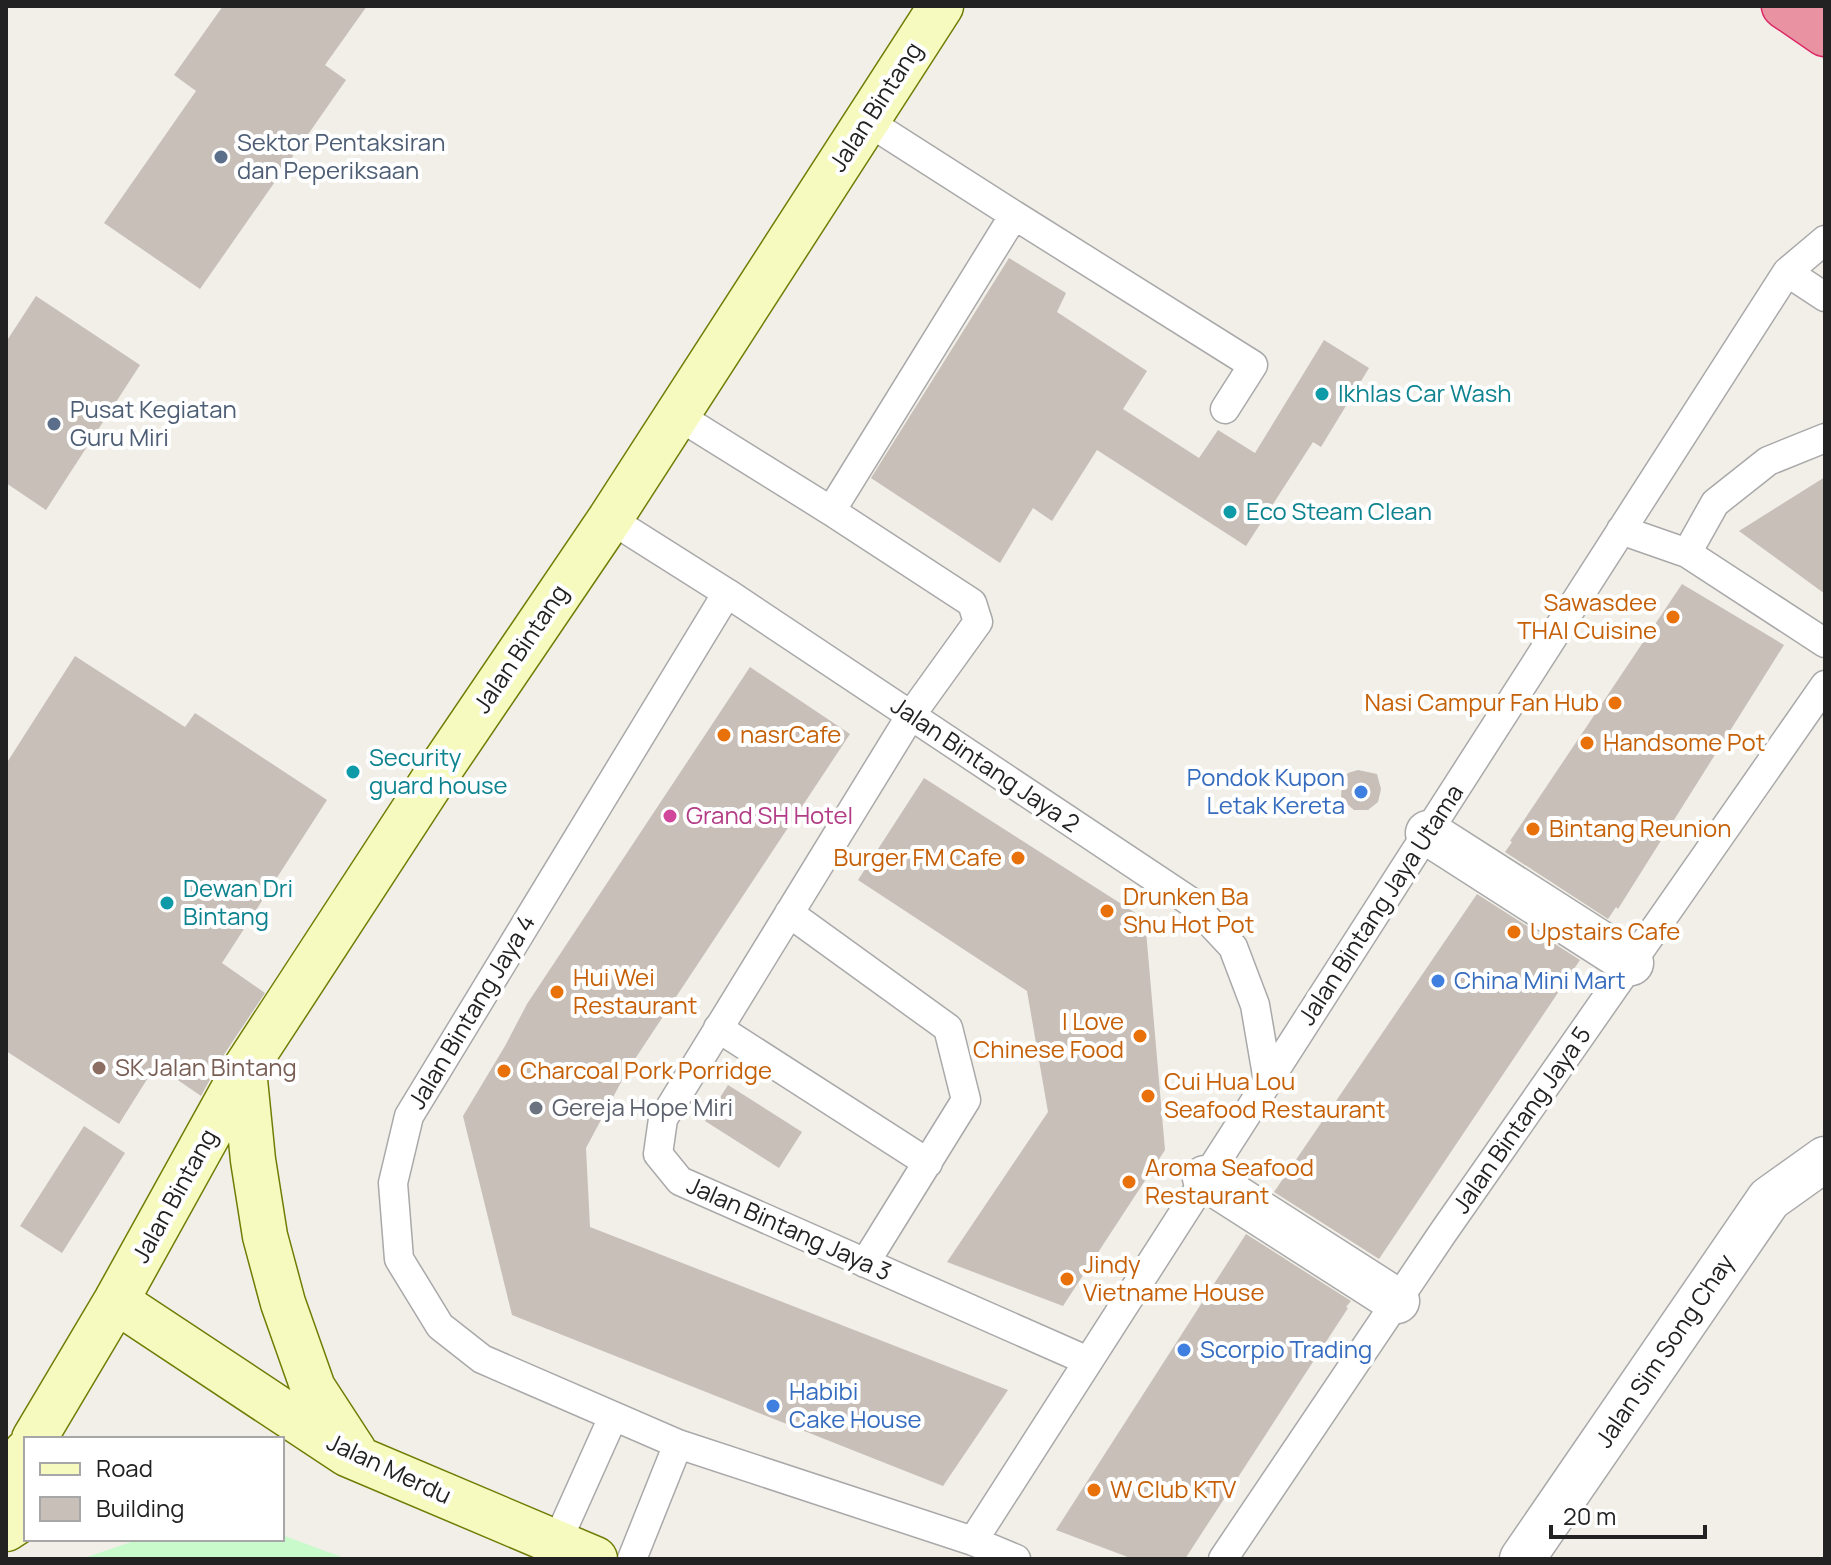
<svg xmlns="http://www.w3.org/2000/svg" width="1831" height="1565" font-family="Manrope,sans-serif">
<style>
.park{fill:#c8facc}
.building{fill:#c7bfb8}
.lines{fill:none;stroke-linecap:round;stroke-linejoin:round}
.lane-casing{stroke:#a9a9a9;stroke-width:31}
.street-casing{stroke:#a9a9a9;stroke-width:47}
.secondary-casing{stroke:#707d05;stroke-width:47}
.highway-casing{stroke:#dc2a67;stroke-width:47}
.lane{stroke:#fff;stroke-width:28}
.street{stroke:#fff;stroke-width:44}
.secondary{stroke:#f7fabf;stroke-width:44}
.highway{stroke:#e892a2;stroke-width:44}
.service-dot{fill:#5c6f8a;stroke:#fff;stroke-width:3}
.culture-dot{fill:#0f9aa8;stroke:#fff;stroke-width:3}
.food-dot{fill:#e8710a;stroke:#fff;stroke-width:3}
.shop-dot{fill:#3f7fe0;stroke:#fff;stroke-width:3}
.hotel-dot{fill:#d1479c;stroke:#fff;stroke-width:3}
.education-dot{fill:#8d6e63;stroke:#fff;stroke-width:3}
.worship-dot{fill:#6b7280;stroke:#fff;stroke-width:3}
.labels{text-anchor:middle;stroke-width:8;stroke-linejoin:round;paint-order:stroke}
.street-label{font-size:24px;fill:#222;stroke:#fff}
.service-label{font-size:24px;fill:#4e5e75;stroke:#fff;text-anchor:start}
.culture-label{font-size:24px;fill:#0d838f;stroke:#fff;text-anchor:start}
.food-label{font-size:24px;fill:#c56008;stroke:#fff;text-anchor:start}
.shop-label{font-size:24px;fill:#366cbe;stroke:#fff;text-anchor:start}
.hotel-label{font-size:24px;fill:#b23c85;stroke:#fff;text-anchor:start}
.education-label{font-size:24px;fill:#785e54;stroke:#fff;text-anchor:start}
.worship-label{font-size:24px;fill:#5b616d;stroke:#fff;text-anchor:start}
</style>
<rect width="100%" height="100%" fill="#f2efe9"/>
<path class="park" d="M282,1535l65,24h-266l59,-20h142z"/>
<path class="building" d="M223,6h144l-42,59 21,15 -146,209 -96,-66 92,-132 -22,-16z
M1009,258l57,35 -9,19 90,59 -24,38 76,49 19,-28 37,23 69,-113 45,28 -48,79 -8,-5 -67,104 -149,-96 -45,71 -19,-13 -33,55 -129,-85z
M36,296l104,69 -94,145 -40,-27v-141z
M1825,477v117l-86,-63z
M1682,584l102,61 -166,264 -2,-2 -8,12 -103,-67 7,-10 -2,-1z
M75,656l110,71 10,-14 132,87 -105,163 43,30 -42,63 -22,40 -45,-31 -37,59 -113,-73v-287z
M750,667l100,67 -223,337 -41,77 4,79 418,163 -65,96 -431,-171 -49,-199 42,-70 22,-42z
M1358,770l19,4 4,15 -3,13 -10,8h-14l-13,-11 1,-18 6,-8z
M924,778l221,141 20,231 -102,156 -116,-44 101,-150 -21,-121 -169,-111z
M1477,894l103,66 -201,299 -105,-67z
M728,1085l74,47 -23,36 -74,-47z
M84,1126l41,27 -63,100 -42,-27z
M1246,1234l105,67 -5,6 2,1 -163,251h-52l-77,-29z"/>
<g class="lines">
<g class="lane-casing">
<path id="lane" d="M1014,215l239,150 -28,44
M1787,272l38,25
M677,415l154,96 183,-296 -147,-94
M831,511l141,92 6,19 -67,93 -248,404 -5,35 22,27 408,180
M610,519l117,74 464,309 42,45 22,58 13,76
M1621,530l66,23 138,90
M1687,553l28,-50 53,-42 57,-23
M727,593l-318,523 -16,67 6,76 41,67 42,33 196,85 295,97 43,18
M789,913l159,115 18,72 -101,163
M718,1028l210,135
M973,1541l814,-1269 38,-32
M556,1544l57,-127
M632,1559l46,-115
M1223,1559l219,-325 383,-549"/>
</g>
<g class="street-casing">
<path id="street" d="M1428,833l203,130
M1205,1178l192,123
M1522,1559l247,-360 56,-40"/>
</g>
<g class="secondary-casing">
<path id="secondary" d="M244,1070l9,90 12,76 18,67 30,85 41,63
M116,1301l231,153 248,105
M34,1439l82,-138 128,-231 191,-293 175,-258 331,-513
M6,1486l20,-34
M6,1529l20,-13"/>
</g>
<g class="highway-casing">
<path id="highway" d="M1784,6l41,28"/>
</g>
<use href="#lane" class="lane"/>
<use href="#street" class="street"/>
<use href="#secondary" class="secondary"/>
<use href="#highway" class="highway"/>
</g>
<g class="service-dot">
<circle cx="221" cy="157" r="8"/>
<circle cx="54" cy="424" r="8"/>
</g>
<g class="culture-dot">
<circle cx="1322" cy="394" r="8"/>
<circle cx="1230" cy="512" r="8"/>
<circle cx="353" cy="772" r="8"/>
<circle cx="167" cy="903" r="8"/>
</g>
<g class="food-dot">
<circle cx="1673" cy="617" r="8"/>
<circle cx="1615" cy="703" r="8"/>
<circle cx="724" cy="735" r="8"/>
<circle cx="1587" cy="743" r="8"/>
<circle cx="1533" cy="829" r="8"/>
<circle cx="1018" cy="858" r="8"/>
<circle cx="1107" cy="911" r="8"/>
<circle cx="1514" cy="932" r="8"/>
<circle cx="557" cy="992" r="8"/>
<circle cx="1140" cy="1036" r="8"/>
<circle cx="504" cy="1071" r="8"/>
<circle cx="1148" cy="1096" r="8"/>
<circle cx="1129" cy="1182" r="8"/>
<circle cx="1067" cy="1279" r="8"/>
<circle cx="1094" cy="1490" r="8"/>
</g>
<g class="shop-dot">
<circle cx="1361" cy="792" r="8"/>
<circle cx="1438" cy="981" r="8"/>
<circle cx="1184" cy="1350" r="8"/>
<circle cx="773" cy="1406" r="8"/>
</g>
<circle class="hotel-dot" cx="670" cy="816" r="8"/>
<circle class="education-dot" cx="99" cy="1068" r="8"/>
<circle class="worship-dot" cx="536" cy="1108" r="8"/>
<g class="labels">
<g class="street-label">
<text transform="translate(876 107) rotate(-57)" y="8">Jalan Bintang</text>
<text transform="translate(521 649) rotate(-56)" y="8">Jalan Bintang</text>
<text transform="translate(985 765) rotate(34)" y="8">Jalan Bintang Jaya 2</text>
<text transform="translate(1381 905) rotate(-57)" y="8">Jalan Bintang Jaya Utama</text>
<text transform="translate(472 1012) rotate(-59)" y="8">Jalan Bintang Jaya 4</text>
<text transform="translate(1522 1120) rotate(-55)" y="8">Jalan Bintang Jaya 5</text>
<text transform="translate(175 1196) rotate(-61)" y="8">Jalan Bintang</text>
<text transform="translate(789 1229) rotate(24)" y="8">Jalan Bintang Jaya 3</text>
<text transform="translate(1665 1351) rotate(-56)" y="8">Jalan Sim Song Chay</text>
<text transform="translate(389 1469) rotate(25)" y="8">Jalan Merdu</text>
</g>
<g class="service-label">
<text x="237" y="151">Sektor Pentaksiran<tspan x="237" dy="28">dan Peperiksaan</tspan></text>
<text x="70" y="418">Pusat Kegiatan<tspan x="70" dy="28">Guru Miri</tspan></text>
</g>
<g class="culture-label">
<text x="1338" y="402">Ikhlas Car Wash</text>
<text x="1246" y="520">Eco Steam Clean</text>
<text x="369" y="766">Security<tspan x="369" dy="28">guard house</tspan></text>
<text x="183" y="897">Dewan Dri<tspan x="183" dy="28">Bintang</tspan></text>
</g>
<g class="food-label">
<text x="1657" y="611" text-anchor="end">Sawasdee<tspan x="1657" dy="28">THAI Cuisine</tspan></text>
<text x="1599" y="711" text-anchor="end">Nasi Campur Fan Hub</text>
<text x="740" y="743">nasrCafe</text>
<text x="1603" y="751">Handsome Pot</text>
<text x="1549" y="837">Bintang Reunion</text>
<text x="1002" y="866" text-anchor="end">Burger FM Cafe</text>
<text x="1123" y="905">Drunken Ba<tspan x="1123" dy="28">Shu Hot Pot</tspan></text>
<text x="1530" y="940">Upstairs Cafe</text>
<text x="573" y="986">Hui Wei<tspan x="573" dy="28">Restaurant</tspan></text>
<text x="1124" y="1030" text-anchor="end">I Love<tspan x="1124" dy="28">Chinese Food</tspan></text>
<text x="520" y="1079">Charcoal Pork Porridge</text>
<text x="1164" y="1090">Cui Hua Lou<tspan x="1164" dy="28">Seafood Restaurant</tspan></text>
<text x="1145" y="1176">Aroma Seafood<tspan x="1145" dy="28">Restaurant</tspan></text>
<text x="1083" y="1273">Jindy<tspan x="1083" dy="28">Vietname House</tspan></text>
<text x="1110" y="1498">W Club KTV</text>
</g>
<g class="shop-label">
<text x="1345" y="786" text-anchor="end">Pondok Kupon<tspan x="1345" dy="28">Letak Kereta</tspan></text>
<text x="1454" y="989">China Mini Mart</text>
<text x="1200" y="1358">Scorpio Trading</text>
<text x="789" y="1400">Habibi<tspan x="789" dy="28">Cake House</tspan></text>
</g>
<g class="hotel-label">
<text x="686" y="824">Grand SH Hotel</text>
</g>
<g class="education-label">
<text x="115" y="1076">SK Jalan Bintang</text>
</g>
<g class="worship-label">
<text x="552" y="1116">Gereja Hope Miri</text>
</g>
</g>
<rect width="1831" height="1565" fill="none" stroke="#222222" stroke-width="16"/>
<rect x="24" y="1437" width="260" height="104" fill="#ffffff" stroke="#a7a7a7" stroke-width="2"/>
<rect x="40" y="1463" width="40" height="12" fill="#f7fabf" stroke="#a7a7a7" stroke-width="2"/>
<text x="96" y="1477" font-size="24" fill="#222222">Road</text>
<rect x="40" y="1497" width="40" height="24" fill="#c7bfb8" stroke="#a7a7a7" stroke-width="2"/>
<text x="96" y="1517" font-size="24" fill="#222222">Building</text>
<path d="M1551 1525v12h154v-12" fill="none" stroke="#222222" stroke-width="4"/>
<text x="1563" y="1525" font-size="24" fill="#222222" stroke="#ffffff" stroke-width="6" paint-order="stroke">20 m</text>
</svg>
